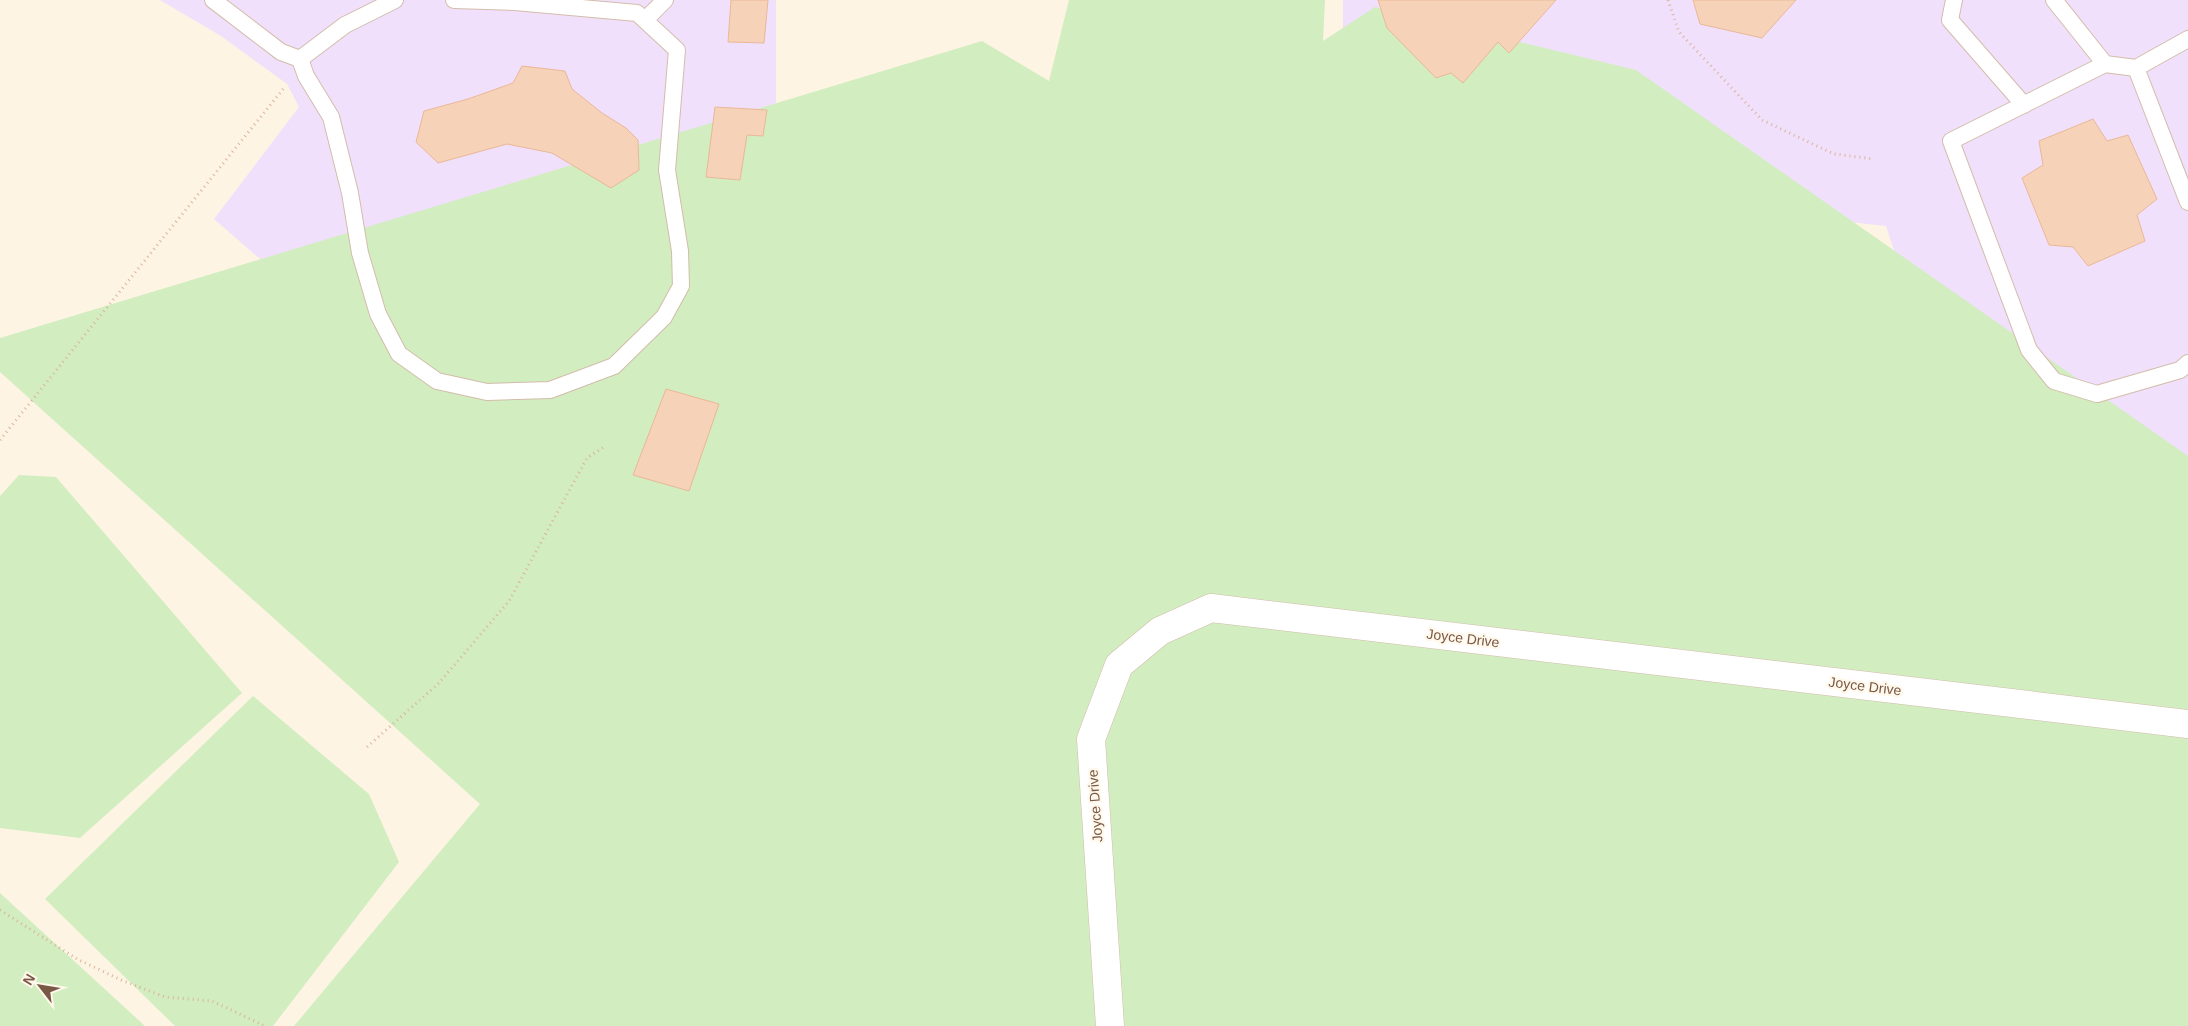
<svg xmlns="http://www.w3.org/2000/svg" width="2188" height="1026" font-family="Helvetica,sans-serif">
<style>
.education{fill:#f1e0fb}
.green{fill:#d2edc0}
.building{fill:#f6d2b8;stroke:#eab897}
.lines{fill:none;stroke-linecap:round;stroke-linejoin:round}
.lane-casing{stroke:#d3bdab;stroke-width:18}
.street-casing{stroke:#d3bdab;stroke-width:29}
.path{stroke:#dbb59b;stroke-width:3;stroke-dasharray:1 4;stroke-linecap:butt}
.lane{stroke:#fff;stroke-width:16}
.street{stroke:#fff;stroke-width:28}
.labels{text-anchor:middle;stroke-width:4.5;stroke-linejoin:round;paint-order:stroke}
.street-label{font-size:14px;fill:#795946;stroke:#fff8eb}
</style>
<rect width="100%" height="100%" fill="#fef4e3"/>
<path class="education" d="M160,0h616v121l-502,150 -60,-52 85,-112 -12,-23 -66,-48z
M1343,0h845v478l-228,-24 -74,-228 -246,-27 -298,3z"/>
<path class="green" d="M1069,0h256l-2,41 52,-34 261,63 552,386v570h-1894l186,-222 -480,-432v-34l982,-297 67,40z
M19,475l37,2 186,216 -162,145 -80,-10v-332z
M253,696l116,98 30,68 -126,164h-98l-130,-127z
M0,893l145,133h-145z"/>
<path class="building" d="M731,0h37l-4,43 -36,-1z
M1378,0h178l-47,53 -11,-11 -35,41 -12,-10 -15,5 -49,-50z
M1693,0h103l-34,38 -62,-14z
M522,66l43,5 7,18 30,24 24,15 12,12 1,30 -28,18 -59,-35 -45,-9 -69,19 -22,-21 8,-31 44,-12 45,-16z
M715,107l52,3 -4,26 -16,-1 -7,45 -34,-3z
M2093,119l14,22 21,-6 29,64 -20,16 8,26 -57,25 -15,-19 -24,-2 -27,-67 21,-13 -4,-24z
M666,389l53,15 -30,87 -56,-16z"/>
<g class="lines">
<g class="lane-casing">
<path id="lane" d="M213,0l68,52 19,7
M1954,0l-4,20 74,85
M2054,0l51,64
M645,20l20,-20
M2188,39l-52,29 -31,-4 -154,77 78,209 25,31 43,13 83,-24 8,-7
M300,59l6,17 25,41 19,76 10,60 18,61 21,40 38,27 50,11 63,-2 64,-24 50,-49 17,-31 -1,-35 -13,-81 10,-120 -40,-37 -122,-11 -61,-2
M300,59l45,-34 50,-25
M2136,68l52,134"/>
</g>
<g class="street-casing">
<path id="street" d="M1110,1026l-19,-287 28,-74 41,-34 51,-23 977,116"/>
</g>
<path class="path" d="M1668,0l11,32 83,88 72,34 40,5
M0,440l284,-352
M367,747l72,-64 70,-82 78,-143 17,-11
M0,910l77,49 44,21 44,17 47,4 53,25"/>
<use href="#lane" class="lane"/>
<use href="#street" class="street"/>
</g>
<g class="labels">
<g class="street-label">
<text transform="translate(1463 638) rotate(7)" y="5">Joyce Drive</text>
<text transform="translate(1865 686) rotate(7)" y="5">Joyce Drive</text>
<text transform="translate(1095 806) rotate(-94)" y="5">Joyce Drive</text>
</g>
</g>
<g transform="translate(40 986) rotate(301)" stroke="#fff8eb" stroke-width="4" paint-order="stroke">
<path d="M0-4L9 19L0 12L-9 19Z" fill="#795946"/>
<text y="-8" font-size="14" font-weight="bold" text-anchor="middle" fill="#795946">N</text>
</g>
</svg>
